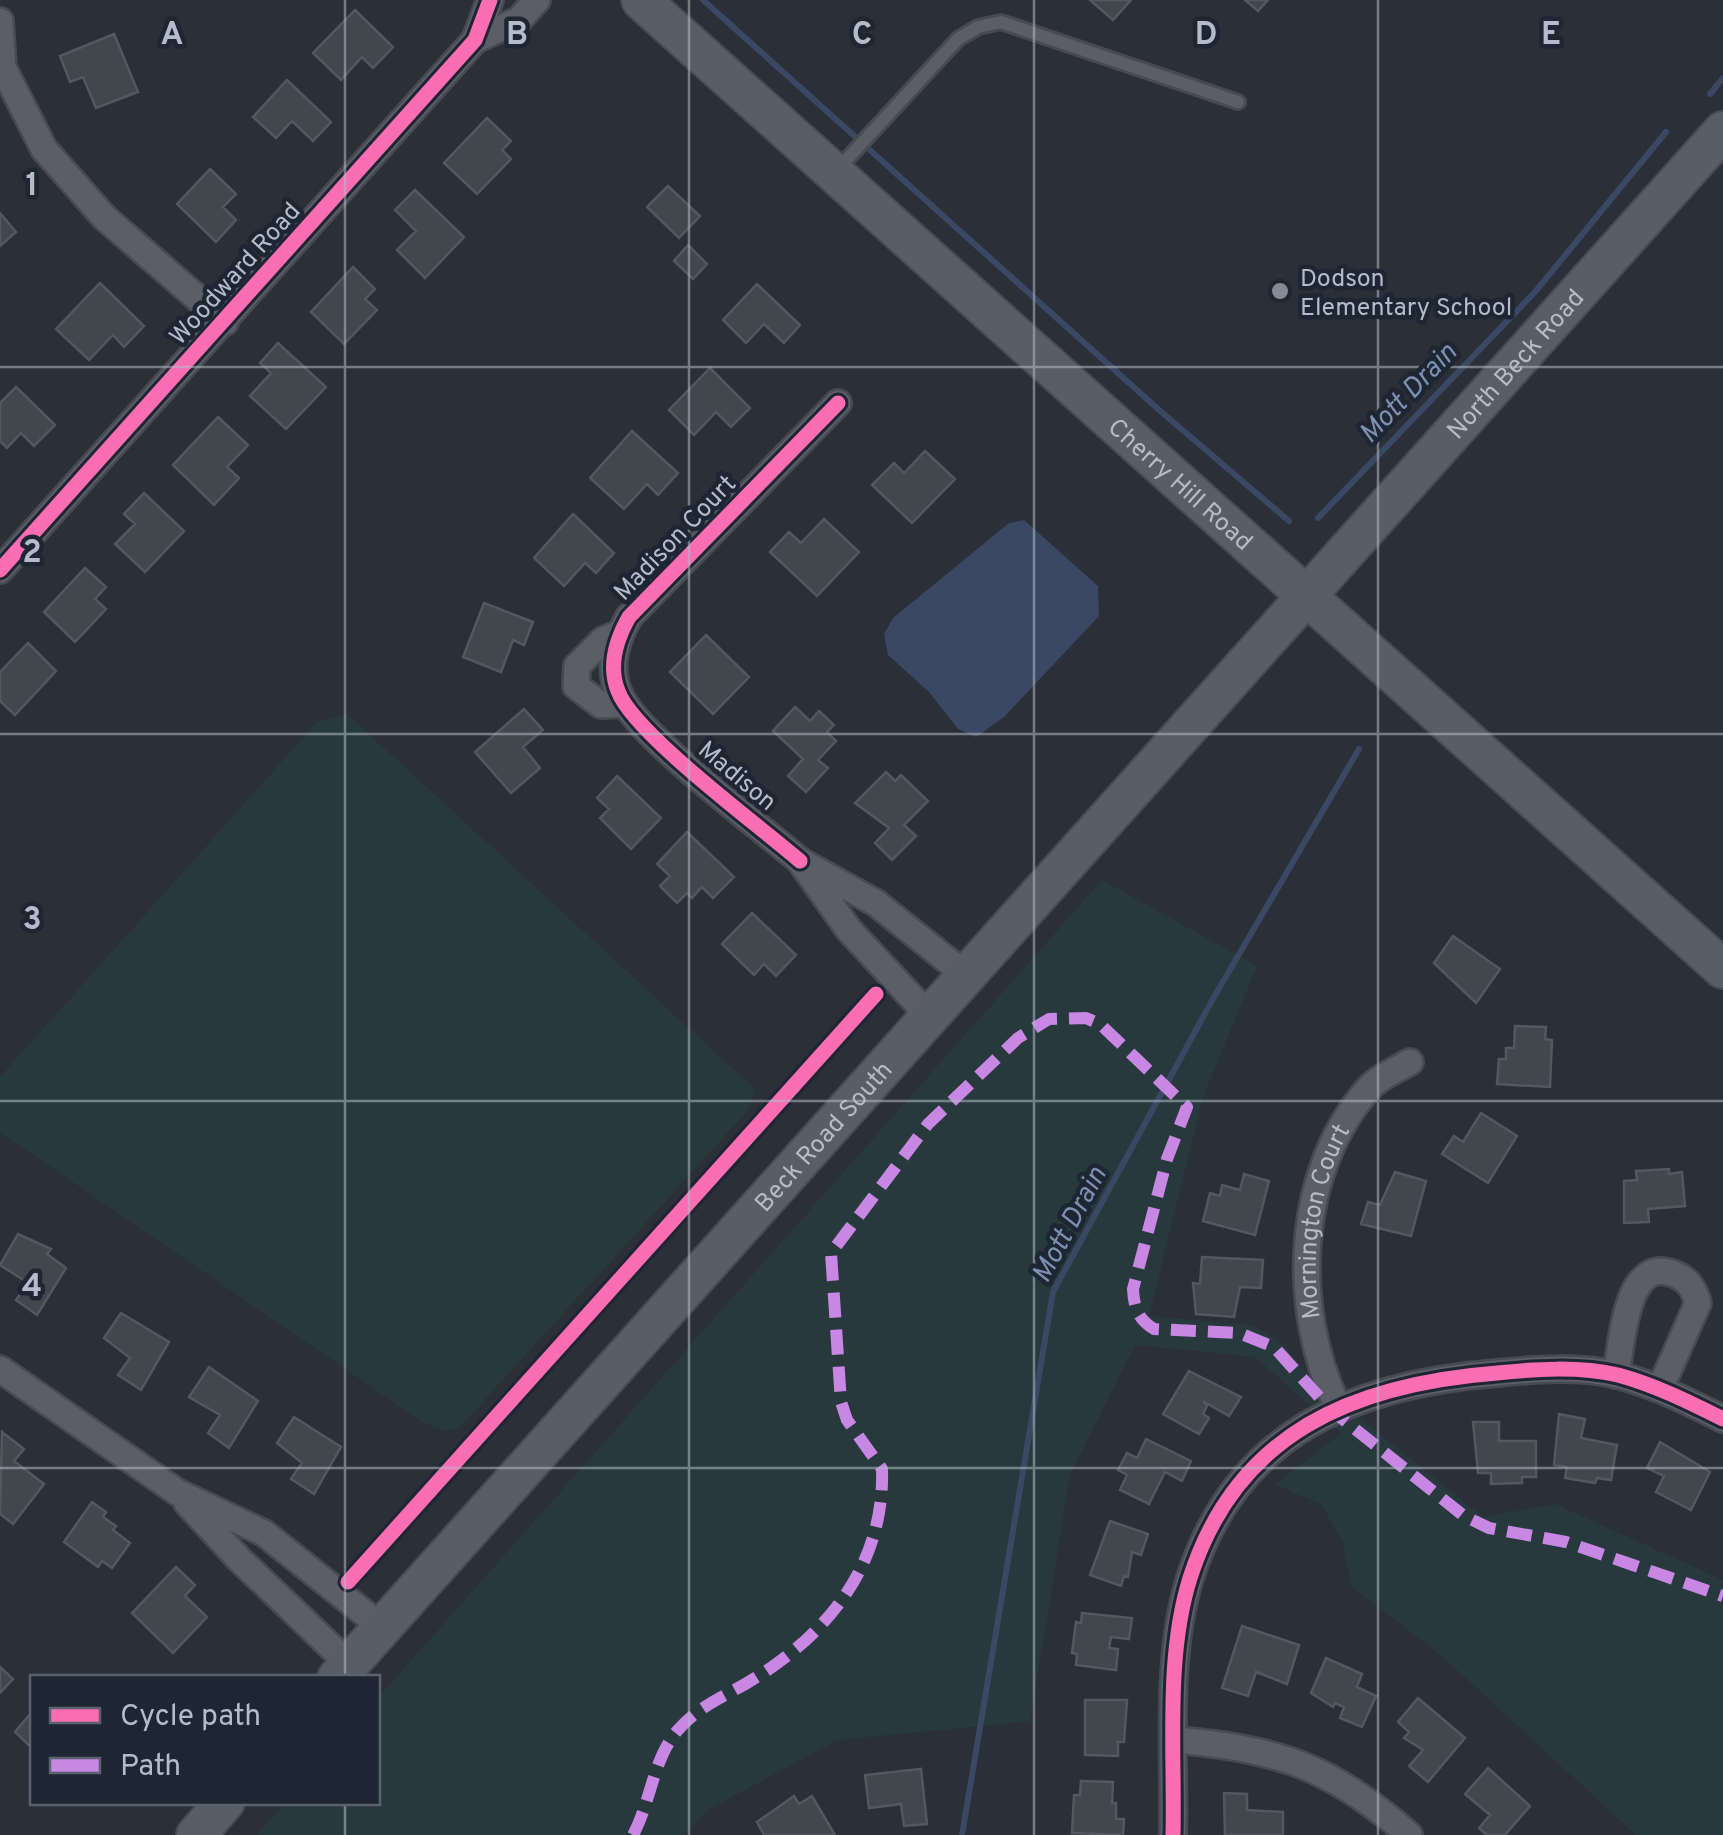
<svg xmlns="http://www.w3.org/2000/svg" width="1723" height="1835" font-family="Overpass,sans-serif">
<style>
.green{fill:#28393e}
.water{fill:#3a4863}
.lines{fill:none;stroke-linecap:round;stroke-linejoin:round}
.stream{stroke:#3a4863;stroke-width:6}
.building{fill:#42464d;stroke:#53575f;stroke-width:2.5}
.lane-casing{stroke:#474a51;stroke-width:18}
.street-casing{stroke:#474a51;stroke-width:30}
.secondary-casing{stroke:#474a51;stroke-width:42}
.lane{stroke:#5b5e66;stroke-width:12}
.street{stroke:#5b5e66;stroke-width:25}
.secondary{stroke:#595d65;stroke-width:38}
.quiet{stroke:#c787e3;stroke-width:12;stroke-dasharray:25 12;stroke-linecap:butt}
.cycleway-casing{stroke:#1e2533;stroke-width:21}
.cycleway{stroke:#f96db3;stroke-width:15}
.grid{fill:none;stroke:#b5bcc9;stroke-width:2.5;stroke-opacity:0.55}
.poi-dot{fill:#858b96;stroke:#1e2533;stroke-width:4}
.labels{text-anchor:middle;stroke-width:9;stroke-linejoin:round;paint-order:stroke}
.street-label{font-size:25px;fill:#b5bcc9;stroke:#1e2533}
.poi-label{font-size:25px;fill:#b5bcc9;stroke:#1e2533;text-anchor:start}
.water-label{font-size:28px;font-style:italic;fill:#7d90b0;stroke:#1e2533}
.grid-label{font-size:32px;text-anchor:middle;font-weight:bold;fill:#b5bcc9;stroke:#1e2533;stroke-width:9;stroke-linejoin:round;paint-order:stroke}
</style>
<rect width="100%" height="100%" fill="#2b2f38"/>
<path class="green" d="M347,714l408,375 -6,20 -290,319 -14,3 -21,-8 -424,-291v-55l318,-356z
M1102,880l155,86 -54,131 -54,219 103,9 26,15 36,41 169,136 72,-13 168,76v255h-87l-193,-178 -92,-71 -8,-44 -22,-38 -46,-19 66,-52 -86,-76 -120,-12 -65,130 -40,246 -193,19 -129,70 -24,25h-427l28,-32 93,-1v-104z"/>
<path class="water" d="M1024,520l74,66 1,30 -95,101 -28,20 -18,-8 -29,-37 -41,-37 -4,-21 9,-16 116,-95z"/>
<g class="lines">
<path class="stream" d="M703,0l455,409 131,112
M1710,94l13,-16
M1318,518l217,-226 131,-160
M962,1835l91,-543 161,-295 145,-248"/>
</g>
<path class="building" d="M1090,0h41l-18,20z
M1245,0h23l-10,11z
M355,10l38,37 -20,21 -11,-11 -21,23 -28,-27z
M114,34l24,58 -42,16 -13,-31 -13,5 -10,-26z
M287,80l44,42 -18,19 -21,-20 -16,17 -23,-21z
M487,118l24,23 -9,9 9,9 -34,35 -33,-31z
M210,169l26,25 -13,13 13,13 -20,22 -39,-38z
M668,186l32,30 -21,22 -32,-31z
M415,190l49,47 -39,41 -28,-28 19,-19 -21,-21z
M0,213l16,19 -16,14z
M688,245l19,19 -14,15 -19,-18z
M353,267l22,22 -10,10 12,11 -33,34 -33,-32z
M100,283l44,43 -20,21 -11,-12 -24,25 -33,-31z
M757,284l43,41 -16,18 -20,-19 -18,19 -23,-23z
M278,343l48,44 -40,42 -36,-33 21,-23 -11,-10z
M710,368l40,40 -19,19 -15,-15 -22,23 -25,-25z
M16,387l39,38 -21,21 -13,-13 -14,15 -7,-7v-38z
M218,417l30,28 -21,22 12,11 -25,27 -41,-40z
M632,431l46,42 -20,22 -11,-11 -23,25 -34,-31z
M925,451l30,28 -43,44 -40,-38 22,-22 10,10z
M144,493l40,38 -39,41 -30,-28 20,-20 -11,-10z
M573,514l41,39 -18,20 -11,-10 -21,23 -30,-28z
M824,519l35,33 -42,44 -47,-44 19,-20 12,11z
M85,568l21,19 -11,12 11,10 -31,33 -31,-30z
M484,603l49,19 -9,23 -11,-5 -12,32 -38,-15z
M706,635l43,42 -36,37 -43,-42z
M28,643l28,28 -41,44 -15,-14v-29z
M795,707l15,14 9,-10 15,14 -7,7 9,9 -18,19 10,8 -22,24 -18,-16 15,-17 -30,-28z
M524,709l19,21 -20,17 17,21 -29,25 -36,-41z
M886,772l9,9 6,-6 27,26 -24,24 12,11 -24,24 -17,-17 14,-15 -34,-25z
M617,776l44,42 -30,31 -31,-31 9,-9 -12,-11z
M687,832l47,45 -21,21 -11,-11 -10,11 -5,-5 -10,10 -17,-17 10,-10 -13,-12z
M752,913l44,42 -20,21 -12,-12 -10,11 -32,-31z
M1453,936l47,33 -24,34 -42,-40z
M1515,1026l31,1 -1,12 7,1 -2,47 -53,-3 2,-25h7v-11h8z
M1481,1113l36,23 -29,47 -46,-29 12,-18 9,6z
M1669,1169v5l13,-2 3,34 -37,3 1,13 -25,1v-42l13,-1 -1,-9z
M1395,1172l31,9 -15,55 -50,-12 7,-22 12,3z
M1244,1174l25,7 -14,54 -52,-14 7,-28 10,3 2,-11 18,5z
M18,1234l33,15 -4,5 19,14 -29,47 -21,-15 12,-17 -28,-18z
M1202,1257l61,3 -2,28 -21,-1 -6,30 -38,-3 -3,-31 7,1z
M121,1313l48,29 -28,48 -23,-15 12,-17 -26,-20z
M209,1367l49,34 -29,47 -21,-15 12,-18 -31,-18z
M1189,1371l52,26 -12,19 -26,-15 4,5 -4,8 6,4 -10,16 -36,-20z
M1559,1414l26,5 -4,19 36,7 -6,35 -14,-2 -2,5 -30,-5 2,-11 -13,-2z
M294,1417l47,30 -27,47 -23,-15 11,-16 -25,-20z
M1473,1422h26v19h37v36h-14v6l-31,1v-11h-13z
M2,1432l22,17 -10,12 30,23 -31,40 -13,-10z
M1146,1439l45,22 -9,20 -17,-9 -16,32 -29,-14 7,-15 -9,-5 9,-17 10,5z
M1660,1442l50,30 -19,38 -35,-18 8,-16 -17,-8z
M92,1502l14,10 -3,5 13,9 -3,4 17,13 -18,25 -10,-7 -4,6 -34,-25z
M1110,1521l38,13 -7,21 -9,-3 -4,25 -4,-1 -3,10 -31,-11z
M176,1567l19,18 -10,11 22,21 -34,36 -41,-40z
M1082,1613l50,5 -3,21 -18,-2 -2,11 9,1 -2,21 -40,-5 1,-11 -5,-1 4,-31 5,1z
M1242,1626l57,19 -12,39 -31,-12 -8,24 -26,-8z
M1326,1658l36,16 -5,13 19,9 -14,31 -22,-9 4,-11 -9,-4 -2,4 -22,-14z
M0,1667l13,12 -13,14z
M1418,1698l47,40 -37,44 -19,-16 14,-16 -19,-12 5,-6 -11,-10z
M1085,1700h42l-3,42h-6v14l-33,-1z
M32,1712v36l-17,-16z
M1488,1768l42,38 -25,29h-18l-8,-7 11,-13 -25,-21z
M921,1769l6,55 -23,2 -3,-22 -32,4 -4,-33z
M1081,1781l32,1 -1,21h4v16h8l-1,16 -51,-2 2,-38h6z
M1224,1793l23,1v16l36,2v23h-58z
M794,1796l5,8 13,-8 23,39h-71l-7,-13z"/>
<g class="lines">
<g class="lane-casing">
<path id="lane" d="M837,170l121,-131 20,-12 23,-5 237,80"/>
</g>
<g class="street-casing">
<g id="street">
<path d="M0,21l3,47 41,81 60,68 121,105"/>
<path d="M475,40l44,-20 18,-20"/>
<path d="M0,570l475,-530 15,-40"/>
<path d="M620,633l-17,7 -26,26 -1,20 25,19 23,-1"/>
<path d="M800,861c-39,-34 -167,-128 -182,-170 -10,-25 -2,-51 11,-74l209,-214"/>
<path d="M930,1017l-81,-87 -49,-69 76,42 91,73"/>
<path d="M0,1369l177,123 87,41 119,95"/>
<path d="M1616,1375c6,-30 9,-121 58,-101 14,5 20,15 24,29l-38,86"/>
<path id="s1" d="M1337,1405c-46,-97 -43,-235 34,-319 10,-10 27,-17 39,-24"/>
<path d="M187,1503l52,56 110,105"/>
<path d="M1175,1740c101,8 158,27 234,95"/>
<path d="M1173,1835c2,-83 -8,-177 17,-257 47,-147 166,-194 307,-205 39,-4 82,-7 121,2 37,10 71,27 105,44"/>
</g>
</g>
<g class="secondary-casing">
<g id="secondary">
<path id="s2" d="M641,0l1082,969"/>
<path id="s3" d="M337,1678l1386,-1547"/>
<path d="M196,1835l29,-33"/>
</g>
</g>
<use href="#lane" class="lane"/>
<use href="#street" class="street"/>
<use href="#secondary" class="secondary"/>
<path class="quiet" d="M633,1835c18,-33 20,-77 45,-105 20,-23 43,-32 69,-47 80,-47 138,-118 135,-214l-35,-49 -6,-18 -10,-149 97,-129 90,-86 31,-19 37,-1 14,6 87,83 -20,52 -34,130c1,19 5,30 21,40l85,4 35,14 56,62 134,107 25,12 77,14 157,54"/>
<g class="cycleway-casing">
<path id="cycleway" d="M0,570l475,-530 15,-40
M800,861c-39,-34 -167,-128 -182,-170 -10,-25 -2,-51 11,-74l209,-214
M348,1582l528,-588
M1173,1835c2,-83 -8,-177 17,-257 47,-147 166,-194 307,-205 39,-4 82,-7 121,2 37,10 71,27 105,44"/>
</g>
<use href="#cycleway" class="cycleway"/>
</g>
<path class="grid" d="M345,0v1678M689,0v1835M1034,0v1835M1378,0v1835M0,367h1723M0,734h1723M0,1101h1723M0,1468h1723M345,1802v33"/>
<circle class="poi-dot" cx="1280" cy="291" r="10"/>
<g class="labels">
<g class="street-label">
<text transform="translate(234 273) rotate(-48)" y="9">Woodward Road</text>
<text dy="9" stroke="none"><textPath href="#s3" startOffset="1765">North Beck Road</textPath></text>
<text dy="9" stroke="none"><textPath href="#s2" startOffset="725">Cherry Hill Road</textPath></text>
<text transform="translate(674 537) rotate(-46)" y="9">Madison Court</text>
<text transform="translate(738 775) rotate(40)" y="9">Madison</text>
<text dy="9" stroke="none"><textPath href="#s3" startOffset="728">Beck Road South</textPath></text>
<text dy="9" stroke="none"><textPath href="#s1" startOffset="190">Mornington Court</textPath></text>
</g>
<g class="poi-label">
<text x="1300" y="286">Dodson<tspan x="1300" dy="29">Elementary School</tspan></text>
</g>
<g class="water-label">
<text transform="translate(1407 392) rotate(-46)" y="10">Mott Drain</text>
<text transform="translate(1068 1224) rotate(-62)" y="10">Mott Drain</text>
</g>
</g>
<g class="grid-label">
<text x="172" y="44">A</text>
<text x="517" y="44">B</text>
<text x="862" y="44">C</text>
<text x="1206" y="44">D</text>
<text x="1551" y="44">E</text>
<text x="32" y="195">1</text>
<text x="32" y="562">2</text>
<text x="32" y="929">3</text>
<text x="32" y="1296">4</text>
</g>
<rect x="30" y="1675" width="350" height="130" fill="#1e2533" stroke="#5a616f" stroke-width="2.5"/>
<rect x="50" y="1708" width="50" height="15" fill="#f96db3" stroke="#5a616f" stroke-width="2.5"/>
<text x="120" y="1725" font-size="30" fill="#b5bcc9">Cycle path</text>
<rect x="50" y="1758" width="50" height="15" fill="#c787e3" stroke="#5a616f" stroke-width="2.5"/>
<text x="120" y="1775" font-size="30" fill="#b5bcc9">Path</text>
</svg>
